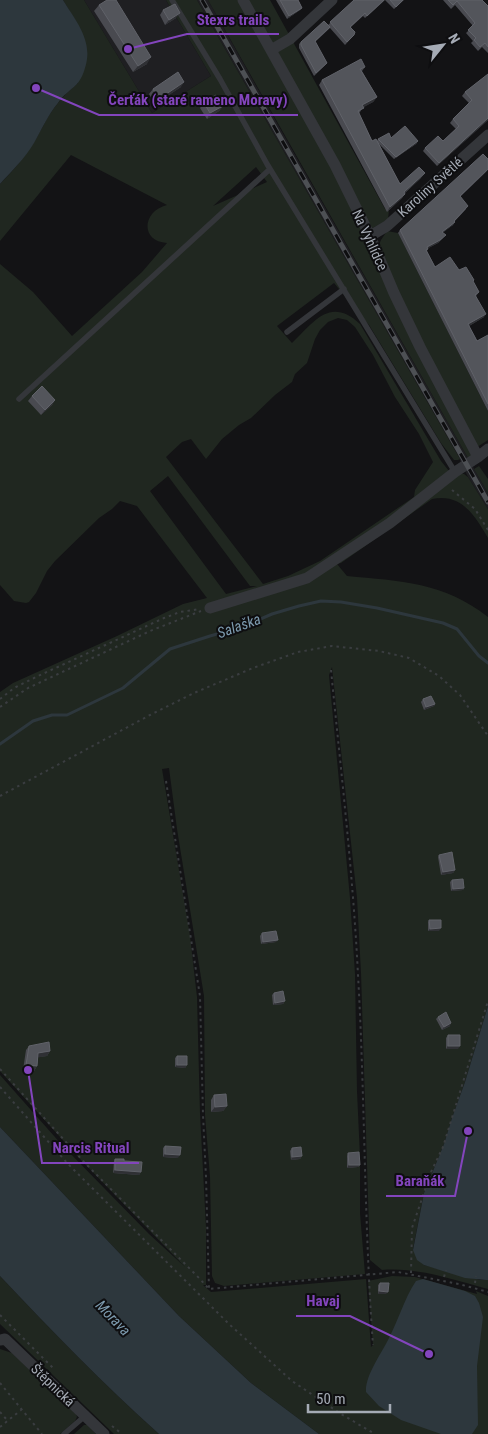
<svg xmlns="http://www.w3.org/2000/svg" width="488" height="1434" font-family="'Roboto Condensed',sans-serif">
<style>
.built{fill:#1f1f22}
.green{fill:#202720;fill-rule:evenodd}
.water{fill:#2d373d}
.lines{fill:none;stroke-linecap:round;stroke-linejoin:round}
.stream{stroke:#2d373d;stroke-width:3}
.path{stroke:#3a3d40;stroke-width:2;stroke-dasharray:2.5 4;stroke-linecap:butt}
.service{stroke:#34363a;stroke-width:5.5}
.minor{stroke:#34363a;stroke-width:11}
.rail-casing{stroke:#4d5054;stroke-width:5}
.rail{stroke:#0e0e10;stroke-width:3;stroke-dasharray:9;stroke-linecap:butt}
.wall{fill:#494a50}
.shaded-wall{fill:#2f3034}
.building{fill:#53555b;stroke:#606269}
.labels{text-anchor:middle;stroke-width:4;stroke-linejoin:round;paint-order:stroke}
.street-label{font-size:14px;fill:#a5abb5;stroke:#0e0e10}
.water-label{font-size:15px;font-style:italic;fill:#7d9baf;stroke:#0e0e10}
.leader{fill:none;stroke:#8345bd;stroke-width:2}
.callout-dot{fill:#8345bd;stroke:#0e0e10;stroke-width:2}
.callout-label{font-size:15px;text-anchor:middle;font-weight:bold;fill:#8345bd;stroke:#0e0e10;stroke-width:4;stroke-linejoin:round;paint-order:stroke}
</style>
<rect width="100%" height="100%" fill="#131315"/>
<path class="built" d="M84,0h82l45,76 -59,37z
M197,0h11l82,146 198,347v16l-20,-32 -12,-25z"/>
<path class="green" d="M63,0h21l68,113 59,-37 -45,-76h31l263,459 -2,1h-4l-13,-17 -72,-118 -35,-42 -57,43 15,17c22,-21 38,-47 68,-19l81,137 8,10 15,3 4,3 20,32v29c-13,-22 -26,-45 -56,-39l-91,64 -4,1 10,12c53,5 97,6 141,41v389l-23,76 -13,36 -8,26 -20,49 -11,56 11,16 56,15h8v9c-34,-9 -70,-22 -106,-19l-12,-10 -9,-287 -4,-75 -25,-231 -3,8 21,223 5,76 2,117 3,66v56l5,61 -141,12 -9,-3 -3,-7 -2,-99 -5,-62 -1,-119 -27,-167 -8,-61 -7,1 28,167 7,61 3,116 6,114v58h-3l8,7 155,-13 5,68 2,-2 -5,-64 24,-5 23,1 62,17 -1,-3 12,5v138h-169l-68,-51 -72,-67 -179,-189v-52l62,70 87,89 36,33 -104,-107 -81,-89v-379l13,-9 104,-47 66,-32 24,-6 -70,-92 -17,-5 -8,8 -13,9 -44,43 -8,10 -11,22 -7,9 -3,1 -12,-2 -14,-16v-321l33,28 39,44 70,-64 25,-29c-27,-1 -25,-32 0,-38l-96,-50 -71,86v-57c12,-12 23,-25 32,-39 4,-5 6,-11 10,-17 9,-18 20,-32 36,-45l-1,-60zM256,167l11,15 -54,24zM338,318l9,2 8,7 18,28 22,42 24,37 14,28 -18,28 -1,7 -94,64 -32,15 -25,8 -97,-127 16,-15 9,-3 15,20 16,-20 17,-14 12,-7 24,-23 17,-13 3,-8 12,-11 8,-24 5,-9 8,-8zM168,476l82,110h7l-31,8 -76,-103z
M208,0h62l115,209 4,1 -1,10 -23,12 10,22 6,-14 6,-9 11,2 90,178v29l-17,11 1,4 -4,3z
M479,466l9,13v14l-14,-24z
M0,1276c51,54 103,108 159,158h-45l-114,-110z
M0,1349l12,4 64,61 1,3 -2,4 -15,13h-60z
M84,1425h3l9,9h-22z"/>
<path class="water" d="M0,0h63c11,18 27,37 24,59 -1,8 -5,20 -10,25 -7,7 -14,11 -19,19 -10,12 -16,26 -24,40 -9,15 -22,28 -34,41z
M488,1006v274h-2l-21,-2 -41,-13 -7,-5 -4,-10 11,-57 20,-49 8,-26 13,-36z
M0,1127l179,189 72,67 68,51h-160c-56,-50 -108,-104 -159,-158z
M423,1279l42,12 10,5 4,7 4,14 -6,49 1,59 -6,9h-31l-40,-14 -22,-14 -13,-14c-1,-17 16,-39 23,-54 10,-19 15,-39 27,-57z"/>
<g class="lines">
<path class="stream" d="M0,744l33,-23 19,-6h15l56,-27 47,-39 40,-13 32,-9 30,-13 27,-8 22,-5 20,1 36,6 66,15 14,6 22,27 9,7"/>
<path class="path" d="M452,490l23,19 13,21
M331,670c10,102 22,203 27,305 7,123 6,247 15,370
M0,699l14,-11 22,-11 128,-59 16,-6 20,-3
M0,707l28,-19 122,-57 51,-20
M166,781l34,215 3,119 3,62 3,112
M0,796l150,-81 44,-22 59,-25 45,-16 34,-6 47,5 30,7 30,18 21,19 28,41
M0,1069l84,93 115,116 10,11 189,-17 61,12 29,8
M0,1087l68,77 161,160 63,57 49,33 34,20
M411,1273l1,-45 19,-56 12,-25 45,-146
M444,1277l2,-7
M475,1283l1,-7
M0,1315l55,55
M0,1383l42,51
M0,1412l7,8
M112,1426l10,8
M0,1427l21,-17"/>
<path class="service" d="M172,0l48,79 47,85 188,308
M287,332l57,-43
M19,399l251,-230
M64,1434l21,-18"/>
<path class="minor" d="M243,0l92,165 35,71 24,57 26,54 58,110
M271,50l19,-11 42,-39
M370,236l17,-10 101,-91
M210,608l97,-30 83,-55 65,-51 23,-15 10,-8
M0,1340l5,-1 99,95"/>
<g class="rail-casing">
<path id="rail" d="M202,0l286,502"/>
</g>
<use href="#rail" class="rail"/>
</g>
<path class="wall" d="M276,0h22l4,8 -2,2 -13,9z
M354,0h31l-20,18 -2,-2 -12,11 3,8 -9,10 -15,-17 -15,14 12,21 -13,13 -15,-28v-4l2,-2 27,-17z
M385,0h19l-10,9z
M443,0h39l6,6v47l-6,-6 -4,4 -7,-8 2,-2 -7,-8 7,-7 -18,-21 -4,4z
M99,5l48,59 -14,8 -39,-61z
M163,10l13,8 -11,7 -5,-10z
M365,67l-3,4 15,26 -4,5 -10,5 -3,5 -1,1 13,28h5l1,-2 13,-1 27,3 -2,3 -22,15 -15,-15 21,40 21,-6 -16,15 -3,5 -15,14 -68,-127 3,-5z
M488,74v46l-51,46 -14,-15 2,-3 18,-7 13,-12 -6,-6 3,-4 16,-16 -7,-7 3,-4z
M181,87l-26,17 -6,-10 4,-5z
M204,103l19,3 -4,5 -12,8 -7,-11z
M488,170l-28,27 6,12 -12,13 -1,3 -10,7v6l-5,5 -10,5 -1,3 8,16 24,3 14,12 6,10 -3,4 8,21 -15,9 8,15 11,-6v76l-90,-178 2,-3z
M32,396l23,4 -3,5 -11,10 -13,-14z
M423,699l12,5 -1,2 -10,4 -3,-8z
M439,855l16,15 -2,3 -12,2 -3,-18z
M452,880l12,8 -1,2 -12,1 -1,-9z
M429,920l10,11h-11v-9z
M262,933l14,9 -15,2 -1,-8z
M274,993l11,8 -2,3 -10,1 -1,-10z
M438,1017l12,9 -8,4 -6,-11z
M448,1035l10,14h-12v-11z
M29,1046l21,5 -3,5 -9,1 -1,9 -3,5 -11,-1 3,-20z
M177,1056l10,9 -2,3 -10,-1v-9z
M214,1095l13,11 -4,5 -12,1v-12z
M165,1146l13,12 -15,-1v-9z
M292,1148l10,8 -2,3 -9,1 -1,-9z
M348,1153l12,12 -2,2 -11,1v-12z
M115,1159l9,2 17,11 -2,3 -26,-2 1,-12z
M380,1283l6,11h-8v-9z"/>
<path class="shaded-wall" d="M384,0h1l-20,18 2,-2z
M302,8l-2,2 -13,9 2,-3z
M180,13l-4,5 -11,7 4,-5z
M151,57l-4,7 -14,8 5,-6z
M184,82l-3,5 -26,17 4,-5z
M377,97l-4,5 -14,8 3,-5z
M223,106l-4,5 -12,8 3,-6z
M488,118v2l-51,46 2,-3z
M418,141l-2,3 -22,15 2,-2z
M488,169v1l-31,29 3,-3z
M425,173l-4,5 -20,18 3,-4z
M405,194l-3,4 -15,14 3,-5z
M455,222l-2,3 -13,10 2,-3z
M446,235l-8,8 -13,7 2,-3z
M486,314l-2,3 -18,11 2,-4z
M55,400l-3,5 -11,10 4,-5z
M435,704l-1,2 -10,4 2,-3z
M455,870l-2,3 -12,2 2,-3z
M464,888l-1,2 -12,1 2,-2z
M441,928l-2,3h-11l2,-2z
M278,940l-2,2 -15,2 2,-2z
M285,1001l-2,3 -10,1 2,-2z
M451,1023l-1,3 -8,4 2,-3z
M448,1046h12l-2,3h-12z
M50,1051l-3,5 -12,2 3,-5z
M26,1065l11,1 -3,5 -11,-1z
M177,1065h10l-2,3 -10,-1z
M227,1106l-4,5 -12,1 4,-5z
M165,1154l15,1 -2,3 -15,-1z
M302,1156l-2,3 -9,1 1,-3z
M349,1165h11l-2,2 -11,1z
M115,1170l26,2 -2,3 -26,-2z
M379,1291l9,1 -2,2h-8z"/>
<path class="building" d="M107,0h9l35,57 -13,9 -39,-61z
M280,0h18l4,8 -13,8z
M354,0h30l-17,16 -2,-3 -15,14 5,5 -1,3 -7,7 -17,-20z
M390,0h13l-7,7z
M448,0h34l6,6v41l-3,-4 -5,4 -6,-7 2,-2 -8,-8 7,-7 -18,-22 -4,4z
M175,4l5,9 -11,7 -6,-10z
M324,21l6,6 -15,14 12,22 -11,10 -15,-28v-3z
M361,59l4,8 -5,2 17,28 -15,8 2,3 -6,3 14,30 4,-2 24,45 19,-17 6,6 -21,19 1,2 -15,13 -68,-127z
M178,72l6,10 -25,17 -6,-10z
M488,74v44l-49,45 -14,-15 13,-12 5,5 16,-15 -6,-7 19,-19 -7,-8z
M216,95l7,11 -13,7 -6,-10z
M405,126l13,15 -22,16 -18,-18 11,-6 2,5z
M483,154l5,5v10l-28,27 8,10 -14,15 1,1 -13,10 4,3 -6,5 -13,7 1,2 -2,1 9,17 15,-10 9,13 7,-3 8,13 -1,1 6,11 -4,3 11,19 -18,10 9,17 11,-6v69l-88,-174z
M42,386l13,14 -10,10 -13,-14z
M431,696l4,8 -9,3 -3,-8z
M452,852l3,18 -12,2 -4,-17z
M463,879l1,9 -11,1 -1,-9z
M429,920h12v8l-11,1z
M276,931l2,9 -15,2 -1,-9z
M283,991l2,10 -10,2 -1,-10z
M446,1012l5,11 -7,4 -6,-10z
M448,1035h12v11h-12z
M49,1042l1,9 -12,2 -1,13 -11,-1 3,-19z
M177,1056h10v9h-10z
M226,1094l1,12 -12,1 -1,-12z
M165,1146l16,1 -1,8 -15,-1z
M301,1147l1,9 -10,1v-9z
M359,1152l1,13h-11l-1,-12z
M115,1159h9v2l18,1 -1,10 -26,-2z
M380,1283h9l-1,9 -9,-1z"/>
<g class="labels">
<g class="street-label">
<text transform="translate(430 187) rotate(-42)" y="5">Karoliny Světlé</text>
<text transform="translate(370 240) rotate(65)" y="5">Na Vyhlídce</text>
<text transform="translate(53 1385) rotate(44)" y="5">Štěpnická</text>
</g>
<g class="water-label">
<text transform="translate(239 626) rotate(-20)" y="5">Salaška</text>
<text transform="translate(113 1318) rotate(46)" y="5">Morava</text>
</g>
</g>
<path class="leader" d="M128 49L187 34H279M36 88L99 115H298M28 1070L42 1163H139M468 1131L455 1196H386M429 1354L350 1316H296"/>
<g class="callout-dot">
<circle cx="128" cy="49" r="5"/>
<circle cx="36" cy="88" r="5"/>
<circle cx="28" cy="1070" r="5"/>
<circle cx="468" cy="1131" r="5"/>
<circle cx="429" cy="1354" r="5"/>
</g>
<g class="callout-label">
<text x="233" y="25">Stexrs trails</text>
<text x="198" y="105">Čerťák (staré rameno Moravy)</text>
<text x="91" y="1153">Narcis Ritual</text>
<text x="420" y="1186">Baraňák</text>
<text x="323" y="1306">Havaj</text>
</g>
<g transform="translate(443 45) rotate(60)" stroke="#0e0e10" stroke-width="4" paint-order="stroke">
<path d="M0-4L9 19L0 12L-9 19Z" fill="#a5abb5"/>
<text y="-8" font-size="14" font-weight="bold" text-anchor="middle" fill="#a5abb5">N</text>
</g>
<path d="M308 1404v8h82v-8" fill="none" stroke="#a5abb5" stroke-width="2.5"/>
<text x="316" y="1404" font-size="15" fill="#a5abb5" stroke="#0e0e10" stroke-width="4" paint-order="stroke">50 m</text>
</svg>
